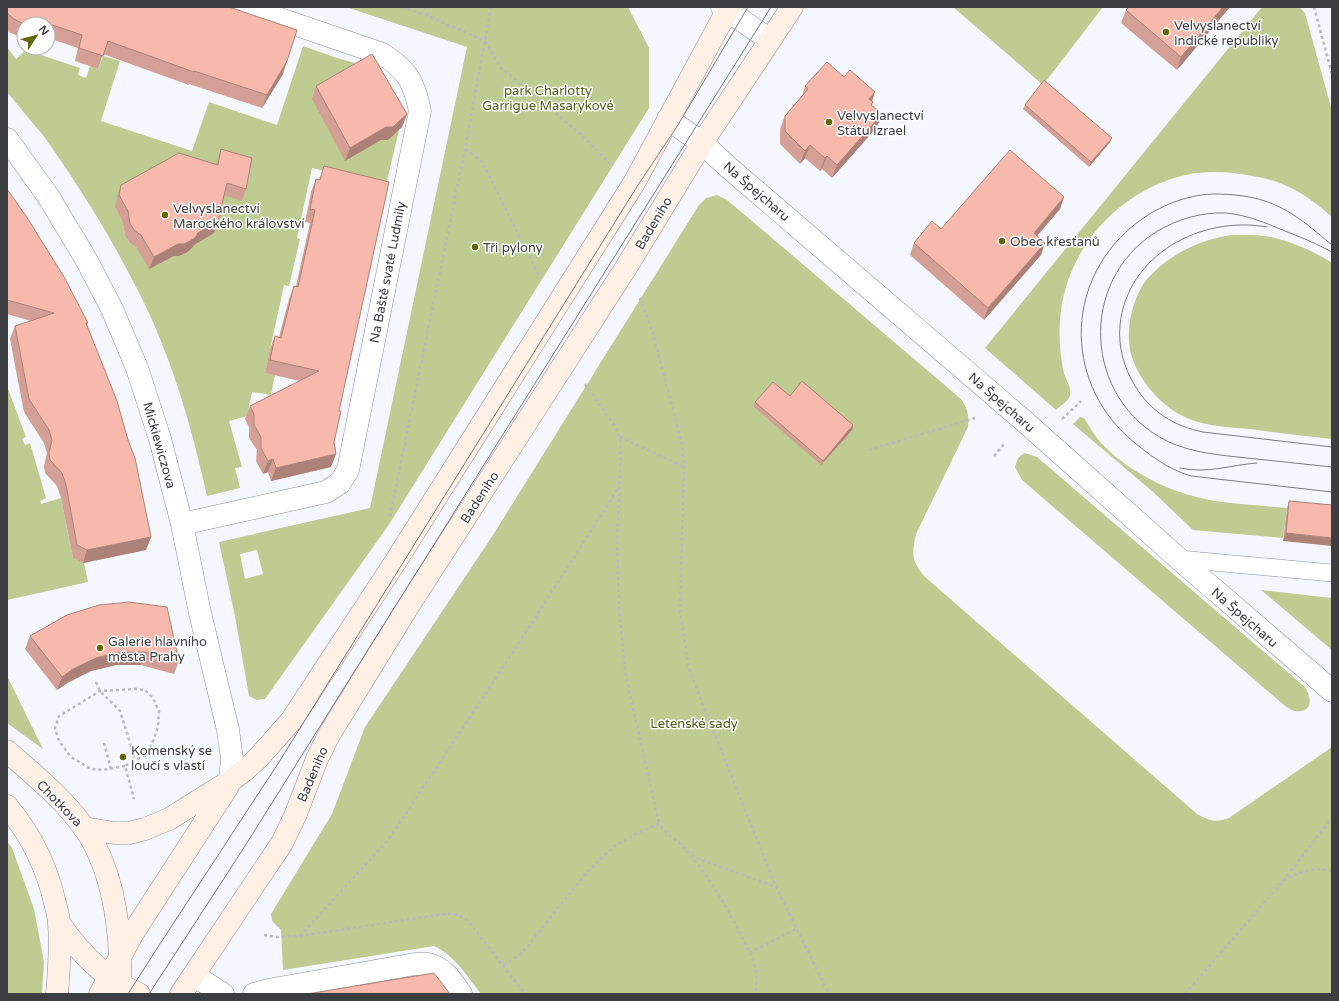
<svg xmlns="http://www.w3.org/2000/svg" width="1339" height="1001" font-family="'Varela Round',sans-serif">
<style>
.green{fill:#becc92;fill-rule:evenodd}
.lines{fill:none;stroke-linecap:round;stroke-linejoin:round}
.lane-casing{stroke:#8b8f99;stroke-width:18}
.street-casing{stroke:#8b8f99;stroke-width:23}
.secondary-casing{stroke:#8b8f99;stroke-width:23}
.path{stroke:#b8bac0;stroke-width:2.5;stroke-dasharray:3 3;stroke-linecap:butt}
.lane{stroke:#fff;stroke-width:17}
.street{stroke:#fff;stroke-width:22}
.secondary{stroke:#fff0e5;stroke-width:22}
.tram{stroke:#7b7d82;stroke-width:1}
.wall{fill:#d49f94}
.shaded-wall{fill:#ac8278}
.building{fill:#f6b9ac;stroke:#ac8278}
.poi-dot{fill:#626705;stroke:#fff;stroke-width:1.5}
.labels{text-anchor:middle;stroke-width:3;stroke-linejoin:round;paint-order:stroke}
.poi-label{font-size:13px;fill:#3b3d41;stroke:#fff;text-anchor:start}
.park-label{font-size:13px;fill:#515e19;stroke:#fff}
.street-label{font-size:13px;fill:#3b3d41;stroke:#fff}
</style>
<rect width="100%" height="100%" fill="#f5f7fe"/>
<path class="green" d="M346,7h282l21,41v60l-261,418 -123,173 -8,1 -8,-4 -14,-80 -16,-74 151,-34 97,-461zM257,550l6,24 -18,5 -5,-25z
M953,7h150l-60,78z
M1262,7h37l6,6 27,98v106c-11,-10 -24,-20 -37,-27 -13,-7 -28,-12 -43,-14 -21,-4 -45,-6 -66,-1 -46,10 -88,43 -109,85 -18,34 -21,72 -14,109 1,8 9,18 7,26 -1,6 -10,11 -14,15l-71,-62z
M303,46l31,11 34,10 -16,90 28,-17h6l13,-10 -13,55 -74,-17 -15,70 3,1 -11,47 -5,-1 -19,88 10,2 -4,20 -19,-3 -5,24 -18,5 13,46 -7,1 5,20 -33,8c-16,-72 -37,-145 -72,-211 -27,-53 -58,-102 -92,-150 -13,-14 -24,-29 -36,-43v-45l9,12 10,-9 54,18 -2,7 8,3 4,-12 8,3 5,-13 17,5 -19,60 91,30 17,-49 68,23zM115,207l99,26 -20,11 -4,6 -4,3 -7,3h-5l-19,10 -19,-19 -6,-4 -5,-7 -2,-13z
M717,195l10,5 18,15 216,184c7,10 8,16 7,28l-52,107c-4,19 -5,26 8,42l273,238c13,7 18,9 32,4l103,-71v247h-851c-13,-17 -27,-39 -47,-48l-151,24 -2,-40 -9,-9 -1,-7 61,-100 33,-87 128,-192 206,-330 7,-7z
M1232,235c14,0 29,-1 43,3 17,4 43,15 57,25v176c-27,-3 -54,-6 -82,-10 -25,-2 -51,-3 -73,-16 -21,-13 -39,-35 -46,-59 -6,-23 1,-56 16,-75 3,-4 8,-7 11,-11 21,-18 46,-29 74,-33z
M7,386l19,51 -4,2 3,6 5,-2 16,55 -6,3 1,3 20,-6 12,60 11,5 4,19 -81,18z
M1080,417l4,1c5,8 10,17 17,25 24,25 58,44 92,53 27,8 64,9 94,12l-4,30 -90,-8 -41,-39 -79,-67z
M1025,453l12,4 268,230c7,11 8,26 -10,24 -4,-1 -8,-4 -11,-6l-262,-225 -7,-13c2,-7 3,-11 10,-14z
M1261,590l71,8v52z
M7,676l36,73 -36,-26z
M7,841l5,7 22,61 10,53 -2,32h-35z"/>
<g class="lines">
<g class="lane-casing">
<path id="lane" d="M1179,559l153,14"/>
</g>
<g class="street-casing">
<path id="street" d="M722,7l48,33
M668,119l34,24 26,24 296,254 155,138 153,132
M7,139l41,57 39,65 25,48 25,59 23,71 22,85 18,89 28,117 4,29 -2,22
M182,524l144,-32 14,-9 8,-13 72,-359c-6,-29 -13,-42 -38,-57l-137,-47
M195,976l28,18
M254,994l14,-4 147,-26c4,0 9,0 13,0 16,3 25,18 33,30"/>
</g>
<g class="secondary-casing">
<path id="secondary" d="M7,751c27,24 57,48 78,78 31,45 37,111 35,165
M7,806c24,29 40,61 48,97 2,7 4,14 4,21 2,23 0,47 -2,70
M84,828l30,5h15l16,-4 24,-10 61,-38 15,-11 14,-13 32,-36 103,-157 240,-381 95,-176
M59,923c20,29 47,57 80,71
M100,994l33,-61 95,-147
M181,994l101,-151 13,-27 22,-57 12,-24 80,-130 218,-339 75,-123 90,-136"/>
</g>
<path class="path" d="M402,7l26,9 57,25 16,27 84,70 27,28
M425,7l3,9
M1314,7l18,67
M466,149l17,14 57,115
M640,298l13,35 30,115 1,19 -4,145 9,57 12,31 75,187 53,107
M585,384l29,41 6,12 1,15 -4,93 2,62 6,65 34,152
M1062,419l19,-18
M620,437l64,30
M869,450l106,-32
M994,456l11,-13
M390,516l75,-367 26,-142
M96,682l4,9 20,20 14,44 -2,7 -7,4 9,33
M104,743l7,26
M125,766l-22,4 -12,-1 -20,-12 -12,-16 -4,-13 4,-12 41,-25 36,-2 9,1 8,8 6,13 -1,16 -6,17 -6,11 -14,7
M691,856l85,31
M1283,880c16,-7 31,-14 49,-9
M264,935l12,2 24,-1 144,-22c10,-1 16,1 24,7l57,73
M300,936l89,-97 130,-196 100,-156
M750,953l46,-24
M504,965l19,-13 51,-64 14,-17 15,-14 13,-12 21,-12 22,-9c9,12 22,19 31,30 20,25 37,53 51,81 6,12 13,25 15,38 1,7 0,14 -1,21
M1185,994l98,-113 49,-63"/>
<use href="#lane" class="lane"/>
<use href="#street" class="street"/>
<use href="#secondary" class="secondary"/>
<path class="tram" d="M1267,227c-66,-12 -140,28 -147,98 -2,22 4,43 15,61 16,26 39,40 68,46l129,15
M1332,245c-18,-15 -37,-32 -59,-41 -19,-8 -40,-10 -60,-10 -27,1 -54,12 -75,28 -72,54 -76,156 -9,216 19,16 38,31 62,38l141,16
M1332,252c-15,-8 -31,-15 -47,-21 -19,-8 -38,-16 -59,-18 -24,-1 -49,6 -70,19 -78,49 -73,167 11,209 25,12 52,14 80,17 28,3 57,6 85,9
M1180,468c28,6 50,-3 77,-5
M128,994l28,-44 123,-188 359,-577 40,-60 70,-118
M149,994l96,-148 526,-839"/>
</g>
<path class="wall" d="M7,7l276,67 -21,34 -73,-24v1l-86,-31 -5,15 -23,-8 3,-13 -30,-10v-14h-24v15l-15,-7 -2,-1z
M1230,7l-53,63 -56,-47 5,-13z
M316,86l91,28 -5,13 -14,13h-7l-36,21 -33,-62z
M805,86l67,15 1,1 -1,4 5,21 -45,51 -10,-9 -2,2 -15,-13 -5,6 -20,-20v-15l5,-13 17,-20z
M1025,105l85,37 -21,25 -66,-58z
M221,149l25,40 -4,12 -18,-6 -10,38 -20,12 -4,5 -4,3 -7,3h-5l-25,13 -13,-22 -6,-4 -5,-7 -2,-13 -8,-16 2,-10 4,-12 95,-21z
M324,166l15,245 -5,31 2,12 -5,13 -60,14 -3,-9 -5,2 -7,-13 1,-11 -8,-12v-11l-4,-8 5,-13 50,-25 -35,-8 5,-24 5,-13 4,1 10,-38 5,-13h2l14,-63 -5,-1 6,-30 5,-13 3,1z
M7,189l81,134 -1,2 64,212 -5,13 -63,13 -10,-5 -12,-60 -4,-12 -12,-13 -1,-7 3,-13 -3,-10 -20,-31 -14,-73 5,-13 16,-5 -24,-7z
M1064,197l-4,12 -23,27 4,19 -57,65 -74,-65 4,-12 27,-14z
M790,396l63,29 -1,5 -31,35 -67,-58 1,-5z
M1289,501l43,4 -49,36 4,-33z
M67,615l112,46 -5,13 -33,-9h-25l-25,6 -22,11 -12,8 -32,-41 5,-13z"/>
<path class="shaded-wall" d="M1223,7h7l-53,63 4,-13z
M287,61l-4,13 -21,34 5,-13z
M875,92l-4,13 -2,-6z
M407,114l-5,13 -14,13h-7l-36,21 5,-13z
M882,114l-5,13 -45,51 5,-13z
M1112,138l-2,4 -21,25 2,-5z
M810,145l-5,13 -5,6 5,-13z
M827,156l-5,13 -2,2 5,-13z
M1064,197l-4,12 -31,36 5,-12z
M218,221l-4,12 -20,12 -4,5 -4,3 -7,3h-5l-25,13 5,-12z
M1045,243l-4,12 -57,65 4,-12z
M853,425l-1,5 -31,35 2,-4z
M336,454l-5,13 -60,14 5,-13z
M273,459l-5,13 -5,2 5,-13z
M1286,533l46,5v8l-49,-5z
M151,537l-5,13 -63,13 4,-13z
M120,652h25l-4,13h-25l-25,6 -22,11 -12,8 5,-13 11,-8 23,-11z"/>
<path class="building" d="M7,7h222l68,23 -10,31 -20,34 -73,-24v1l-86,-31 -5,15 -24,-8 3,-13 -36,-12 -1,1h-21l-10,-5 -7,-6z
M1129,7h94l-42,50 -55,-47z
M372,54l35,60 -14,13h-7l-36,21 -34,-62z
M827,62l17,15 6,-7 25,22 -6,7 4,3 -2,3 11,9 -45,51 -10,-9 -2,2 -15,-13 -5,6 -20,-20v-15l23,-27 -3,-3z
M1044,80l68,58 -21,24 -66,-57z
M221,149l31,9 -6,31 -19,-6 -9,38 -20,12 -3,5 -5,3 -6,3h-6l-24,13 -13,-22 -6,-4 -5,-7 -2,-13 -9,-16 2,-10 58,-32 39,12z
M1010,150l54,47 -30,36 11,10 -57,65 -74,-65 18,-22 9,8z
M324,166l65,16 -50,229h2l-7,31 2,12 -60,14 -3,-9 -5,2 -7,-13v-11l-7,-12v-11l-4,-8 69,-35 -49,-11 5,-24 6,2 13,-52 4,1 17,-77 -5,-1 6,-30 4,1z
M7,189l21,30 36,58 24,46h-2l31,78 11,39 7,18 16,79 -64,13 -10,-5 -11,-60 -4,-12 -12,-13 -1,-7 3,-13 -3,-10 -20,-31 -14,-73 39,-13 -47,-13z
M802,381l51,44 -30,36 -68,-59 18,-20 17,14z
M1289,501l43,4v33l-46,-5z
M129,602l38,5 12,54 -34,-9h-25l-24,6 -23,11 -11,8 -32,-41 37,-21 32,-10z
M434,973l16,21h-143z"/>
<g class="poi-dot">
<circle cx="1166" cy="32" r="4"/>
<circle cx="829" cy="122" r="4"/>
<circle cx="165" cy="215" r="4"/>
<circle cx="1002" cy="241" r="4"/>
<circle cx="475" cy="247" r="4"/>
<circle cx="100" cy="648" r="4"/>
<circle cx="123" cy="757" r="4"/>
</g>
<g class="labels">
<g class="poi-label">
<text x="1174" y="30">Velvyslanectví<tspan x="1174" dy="15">Indické republiky</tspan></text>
<text x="837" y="120">Velvyslanectví<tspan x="837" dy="15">Státu Izrael</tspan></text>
<text x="173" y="213">Velvyslanectví<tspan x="173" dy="15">Marockého království</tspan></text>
<text x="1010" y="246">Obec křesťanů</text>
<text x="483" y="252">Tři pylony</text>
<text x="108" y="646">Galerie hlavního<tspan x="108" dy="15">města Prahy</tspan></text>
<text x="131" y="755">Komenský se<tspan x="131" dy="15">loučí s vlastí</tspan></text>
</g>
<g class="park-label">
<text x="548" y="95">park Charlotty<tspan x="548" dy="15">Garrigue Masarykové</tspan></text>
<text x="694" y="728">Letenské sady</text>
</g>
<g class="street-label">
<text transform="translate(757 191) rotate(41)" y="5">Na Špejcharu</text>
<text transform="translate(653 223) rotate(-59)" y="5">Badeniho</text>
<text transform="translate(387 272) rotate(-79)" y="5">Na Baště svaté Ludmily</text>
<text transform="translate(1002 402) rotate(41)" y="5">Na Špejcharu</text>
<text transform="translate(160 445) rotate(74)" y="5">Mickiewiczova</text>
<text transform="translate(479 497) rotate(-57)" y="5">Badeniho</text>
<text transform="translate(1245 617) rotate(41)" y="5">Na Špejcharu</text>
<text transform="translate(312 774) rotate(-67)" y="5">Badeniho</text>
<text transform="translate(60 803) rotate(46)" y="5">Chotkova</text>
</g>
</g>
<rect width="1339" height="1001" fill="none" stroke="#3b3d41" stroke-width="16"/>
<g transform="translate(36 36) rotate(54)"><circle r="19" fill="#ffffff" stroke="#b1b1b3"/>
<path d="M0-3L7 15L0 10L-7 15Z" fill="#626705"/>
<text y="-6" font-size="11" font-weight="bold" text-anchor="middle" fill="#3b3d41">N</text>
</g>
</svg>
